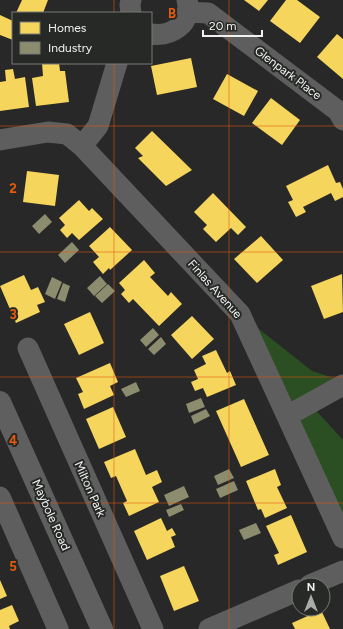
<svg xmlns="http://www.w3.org/2000/svg" width="343" height="629" font-family="Figtree,sans-serif">
<style>
.green{fill:#2c4e23}
.homes{fill:#f6d55c}
.industry{fill:#8c8c6e}
.lines{fill:none;stroke-linecap:round;stroke-linejoin:round}
.minor{stroke:#5e5e5e;stroke-width:21}
.primary{stroke:#5f5f5f;stroke-width:22}
.grid{fill:none;stroke:#e8590c;stroke-width:1;stroke-opacity:0.55}
.labels{text-anchor:middle;stroke-width:4;stroke-linejoin:round;paint-order:stroke}
.street-label{font-size:12px;fill:#f0f2f0;stroke:#272927}
.grid-label{font-size:13px;text-anchor:middle;font-weight:bold;fill:#e8590c;stroke:#272927;stroke-width:4;stroke-linejoin:round;paint-order:stroke}
</style>
<rect width="100%" height="100%" fill="#282828"/>
<path class="green" d="M240,314l72,57 31,10 -33,23 33,36v98z"/>
<path class="homes" d="M22,0h26l-5,13h-27z
M244,0h24l-9,11z
M286,0h11l23,17 -20,26 -30,-22z
M0,15l13,6v19l-13,-5z
M337,34l6,5v40l-26,-22z
M191,58l6,29 -40,8 -6,-29z
M42,63h17l1,8h5l4,31 -33,4 -4,-28 11,-2z
M13,69l2,10 10,-2 4,30 -29,4v-29l6,-1 -1,-11z
M227,74l31,17 -14,25 -31,-17z
M271,98l29,22 -18,25 -30,-22z
M152,131l40,39 -26,16 -28,-28 5,-2 -8,-8z
M328,165l8,18 4,-1 3,7v8l-8,4 -4,-8 -28,14 3,5 -10,5 -8,-15 5,-2 -7,-14z
M27,171l32,4 -4,31 -32,-4z
M213,193l33,34 -8,8 -7,-7 -15,14 -13,-13 4,-4 -13,-13z
M79,200l10,11 3,-3 11,11 -24,21 -7,-7 -5,5 -7,-8 5,-5 -6,-7z
M110,227l22,23 -22,20 -1,-2 -6,6 -10,-12 6,-5 -10,-11z
M261,236l22,24 -26,23 -23,-24z
M144,260l11,13 -5,4 18,19 3,-4 11,12 -23,22 -26,-27 -4,4 -8,-9 4,-4 -6,-7z
M342,274l1,38 -19,7 -13,-33z
M24,275l7,15 7,-3 7,15 -8,3 3,7 -24,11 -16,-37z
M90,312l14,31 -25,12 -15,-31z
M192,316l22,23 -22,20 -21,-24z
M216,350l11,23 3,-2 6,14 -29,12 -4,-9 -8,3 -4,-9 7,-3 -4,-9 12,-6 -4,-8z
M110,363l8,19 -8,4 4,9 -30,14 -6,-15 5,-2 -7,-14z
M244,399l25,56 -28,12 -25,-56z
M113,407l13,30 -27,12 -13,-30z
M135,449l11,26 11,-5 5,12 -10,5 7,15 -30,14 -6,-13 4,-2 -11,-25 -5,2 -7,-16z
M275,469l6,16 -4,2 10,21 -22,10 -4,-9 -3,1 -12,-29z
M291,515l16,37 -29,13 -4,-10 5,-2 -13,-27z
M161,518l6,13 5,-3 4,7 -5,2 4,10 -28,13 -13,-29z
M184,566l15,35 -25,10 -14,-35z
M0,580l7,16 -7,3z
M12,605l7,16 -10,5 1,3h-10v-19z
M321,610l9,19h-35l-3,-6z"/>
<path class="industry" d="M45,214l7,8 -13,12 -7,-8z
M72,242l7,8 -14,13 -7,-8z
M100,276l7,8 -13,12 -7,-8z
M52,277l10,5 -7,17 -10,-5z
M63,283l7,3 -5,16 -8,-3z
M108,284l7,7 -13,12 -7,-7z
M153,328l6,7 -13,12 -6,-7z
M161,337l5,7 -12,11 -6,-6z
M136,382l4,9 -14,6 -5,-8z
M201,398l4,9 -16,6 -3,-9z
M206,409l4,7 -16,8 -3,-8z
M229,469l5,9 -16,7 -4,-9z
M234,481l4,9 -18,8 -4,-9z
M184,486l5,11 -20,9 -5,-11z
M181,504l3,6 -15,7 -3,-7z
M256,523l5,10 -17,7 -5,-10z"/>
<g class="lines">
<path class="minor" d="M187,12l21,1 130,98 5,9
M131,13l-1,-8 1,-5
M151,34c21,3 42,-11 36,-34
M0,140l48,-8 19,2 15,12 158,168 103,224
M82,146l16,-20 19,-63
M28,348l125,281
M287,416l56,-31
M0,497l58,132
M310,585l33,-14
M209,629l90,-39"/>
<path class="primary" d="M0,402l102,227"/>
</g>
<path class="grid" d="M114,0v13M229,0v629M114,63v566M0,126h343M0,252h343M0,377h343M0,503h343"/>
<g class="labels">
<g class="street-label">
<text transform="translate(288 73) rotate(37)" y="4">Glenpark Place</text>
<text transform="translate(215 289) rotate(48)" y="4">Finlas Avenue</text>
<text transform="translate(90 489) rotate(66)" y="4">Milton Park</text>
<text transform="translate(51 515) rotate(66)" y="4">Maybole Road</text>
</g>
</g>
<g class="grid-label">
<text x="172" y="18">B</text>
<text x="13" y="193">2</text>
<text x="13" y="319">3</text>
<text x="13" y="445">4</text>
<text x="13" y="571">5</text>
</g>
<rect x="12" y="12" width="140" height="52" fill="#272927" stroke="#777977"/>
<rect x="20" y="22" width="20" height="12" fill="#f6d55c" stroke="#777977"/>
<text x="48" y="32" font-size="12" fill="#f0f2f0">Homes</text>
<rect x="20" y="42" width="20" height="12" fill="#8c8c6e" stroke="#777977"/>
<text x="48" y="52" font-size="12" fill="#f0f2f0">Industry</text>
<g transform="translate(311 597)"><circle r="19" fill="#272927" stroke="#777977"/>
<path d="M0-3L7 15L0 10L-7 15Z" fill="#aaabaa"/>
<text y="-6" font-size="11" font-weight="bold" text-anchor="middle" fill="#f0f2f0">N</text>
</g>
<path d="M203 30v6h59v-6" fill="none" stroke="#f0f2f0" stroke-width="2"/>
<text x="209" y="30" font-size="12" fill="#f0f2f0" stroke="#272927" stroke-width="3" paint-order="stroke">20 m</text>
</svg>
